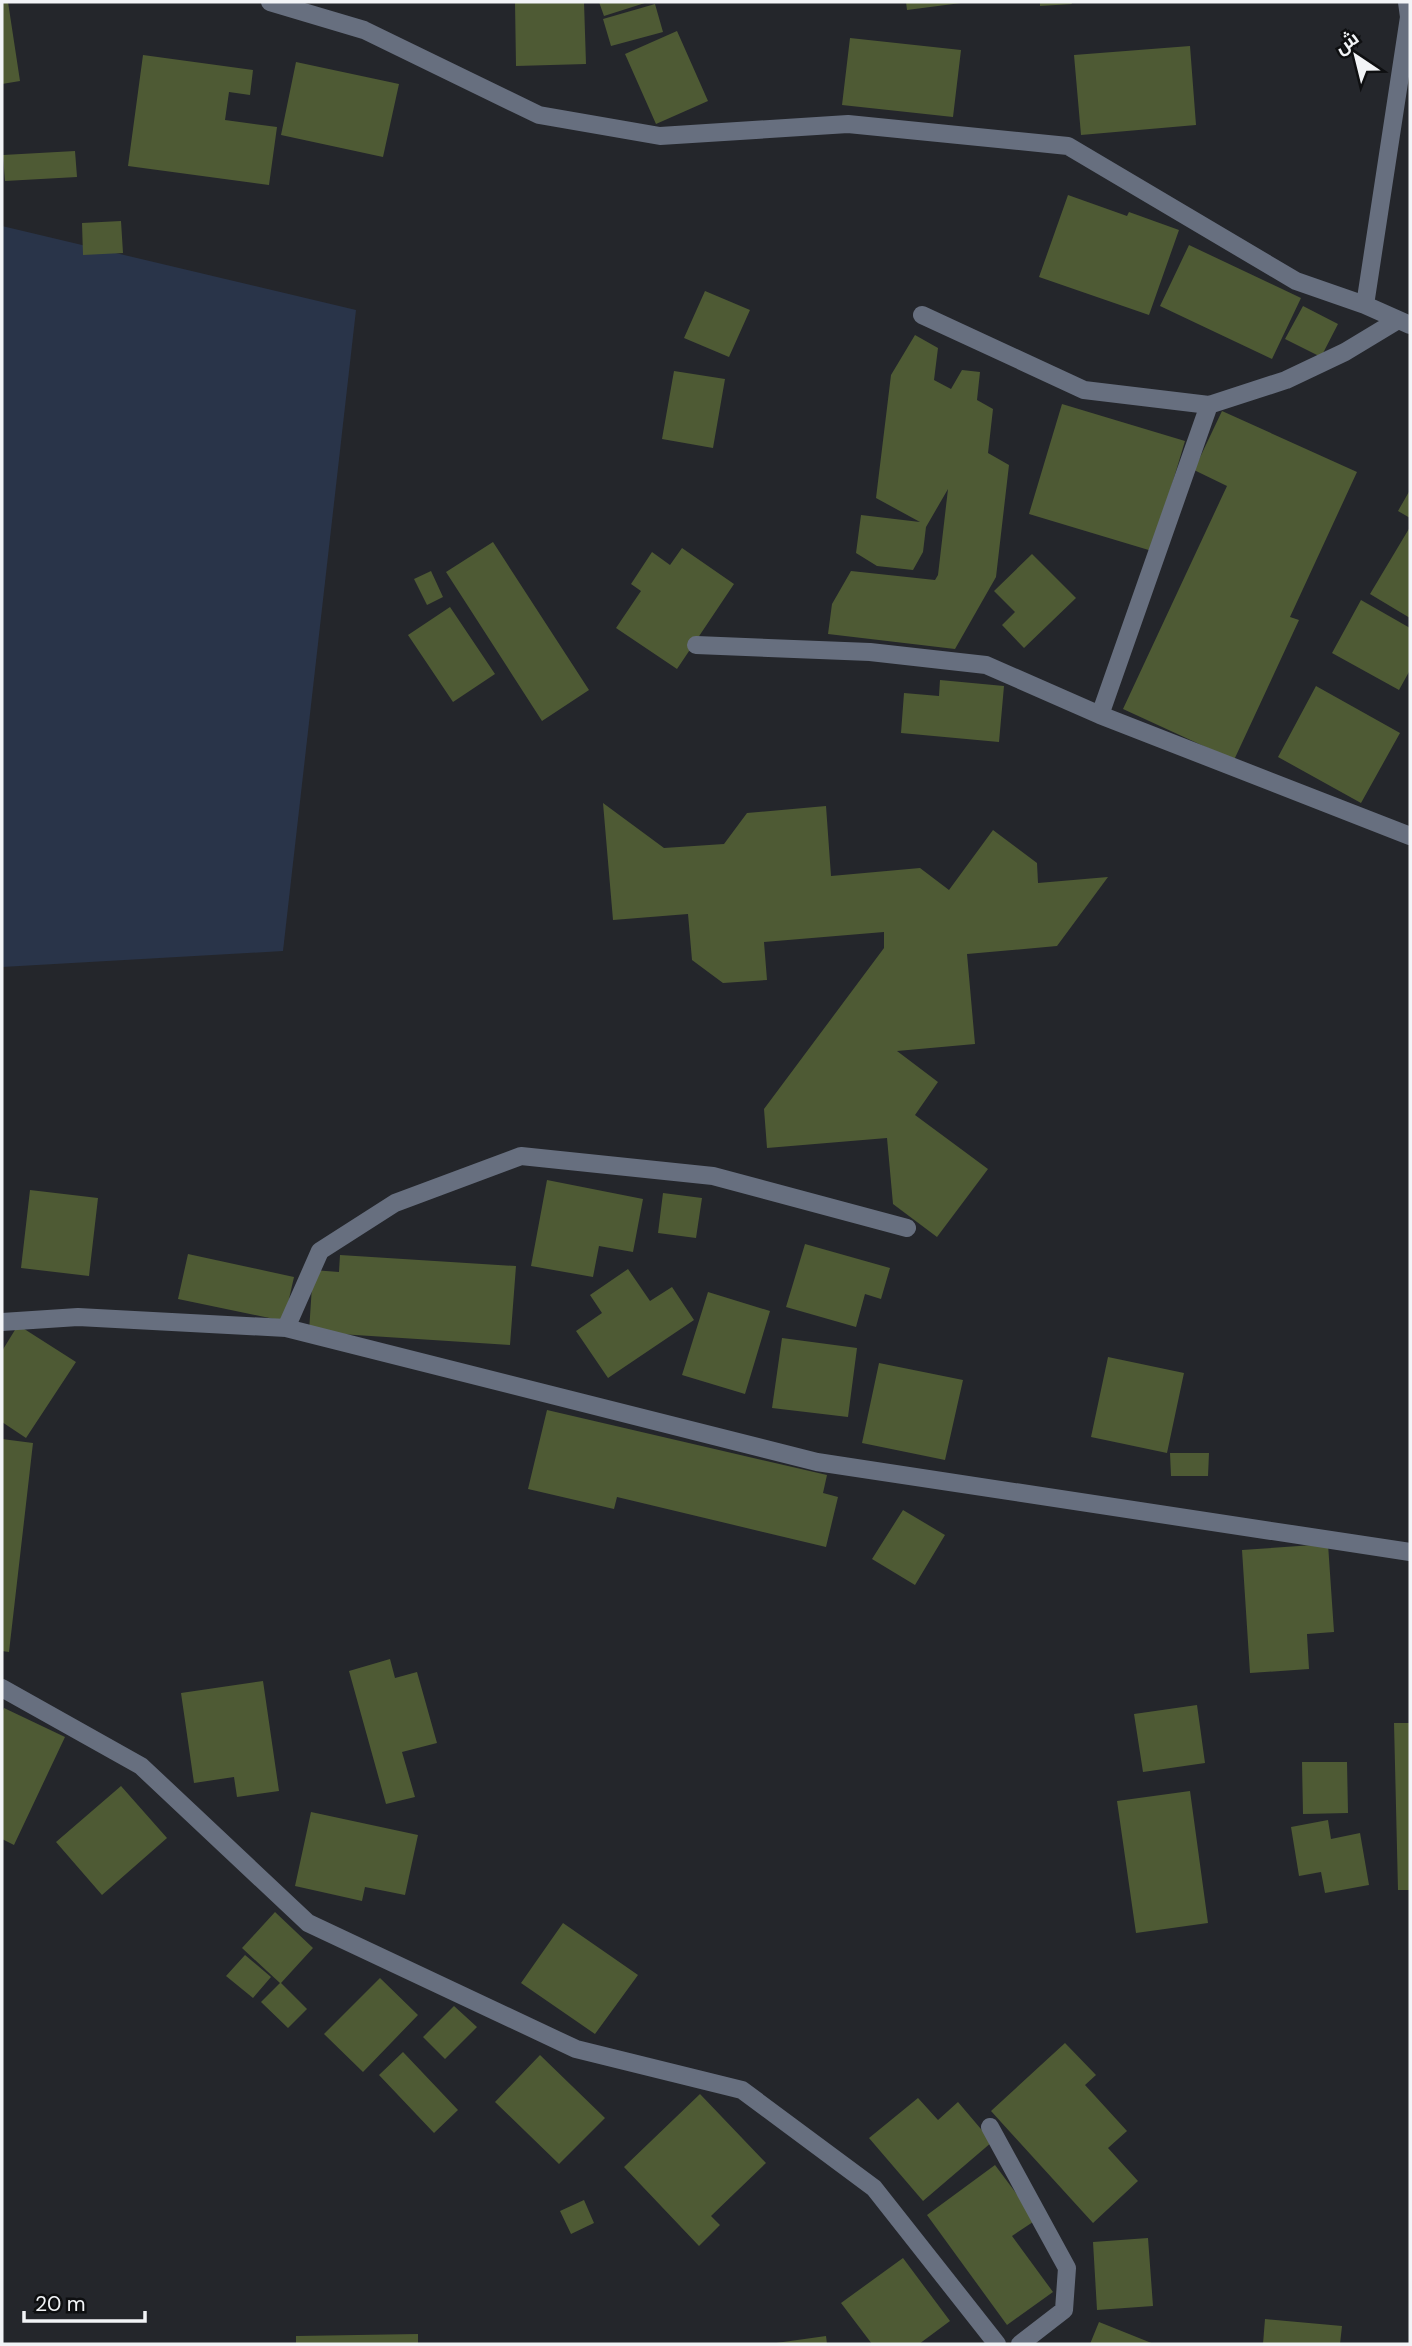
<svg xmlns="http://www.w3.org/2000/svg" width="1412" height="2346" font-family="'DM Sans',Cairo,sans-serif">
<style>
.green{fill:#293449}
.building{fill:#4e5a34}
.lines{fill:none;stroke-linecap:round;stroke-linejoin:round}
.minor{stroke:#676f7f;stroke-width:18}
</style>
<rect width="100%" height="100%" fill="#24262b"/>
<path class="green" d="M2,226l354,84 -73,641 -281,16z"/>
<path class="building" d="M2,2h6l12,79 -18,3z
M515,2h69l2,62 -70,2z
M599,2h49l-44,14z
M906,2h55v1l-54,7z
M1040,2h31l1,2 -32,2z
M655,4l8,28 -52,14 -8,-27z
M677,31l31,70 -52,23 -31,-70z
M850,38l111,12 -8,67 -111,-12z
M1190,46l6,79 -115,10 -7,-80z
M143,55l110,15 -3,25 -21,-3 -4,28 52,7 -8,58 -141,-19z
M296,62l103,22 -16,73 -102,-22z
M75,151l2,26 -72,4 -2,-26z
M1068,195l59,21 2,-4 50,18 -30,85 -110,-38z
M121,221l2,32 -40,2 -1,-32z
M1189,245l112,53 -29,61 -112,-53z
M705,291l45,19 -21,47 -45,-19z
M1303,306l35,18 -17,33 -36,-18z
M915,335l23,13 -4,32 17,9 11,-19 18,2 -3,28 16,9 -5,44 21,12 -13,112 -41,72 -127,-15 4,-30 19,-33 84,9 3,-5 10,-86 -22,38 -3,25 -10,18 -36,-4 -21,-13 5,-38 59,7 -44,-24 15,-123z
M674,371l51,8 -12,69 -51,-9z
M1062,404l123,37 -33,110 -123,-37z
M1222,411l135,61 -67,145 9,3 -65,140 -111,-51 104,-223 -33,-16z
M1410,490v28l-12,-7z
M1410,527v91l-40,-24z
M493,542l96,148 -47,31 -96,-149z
M682,548l52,36 -57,85 -61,-41 25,-37 -10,-7 21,-32 18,13z
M1032,554l44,44 -52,50 -22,-23 13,-13 -21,-21z
M431,571l12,26 -16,8 -13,-26z
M1361,600l49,28v42l-11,20 -67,-37z
M450,607l45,67 -42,28 -45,-67z
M940,680l64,6 -5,56 -98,-9 3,-40 35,3z
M1316,686l84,47 -39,70 -83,-46z
M603,803l61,45 60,-4 23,-31 79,-7 5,70 89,-8 29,22 44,-60 44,33 1,20 70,-6 -51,69 -90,8 8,90 -78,7 41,31 -23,33 73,54 -51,68 -44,-33 -6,-66 -120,10 -3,-39 120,-161v-16l-120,10 3,38 -44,3 -31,-23 -4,-46 -75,6z
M547,1180l96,19 -10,53 -34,-6 -6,31 -62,-11z
M30,1190l68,8 -9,78 -68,-8z
M663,1193l39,5 -6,40 -38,-5z
M805,1244l85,24 -9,31 -16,-5 -9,33 -70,-20z
M188,1254l106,23 -10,44 -106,-22z
M340,1255l176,11 -6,79 -201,-13 4,-62 26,2z
M628,1269l22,32 22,-14 22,33 -86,58 -32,-47 26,-18 -12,-18z
M708,1292l62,19 -25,83 -63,-19z
M18,1325l58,37 -50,76 -24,-16v-71z
M782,1338l75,10 -9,69 -76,-9z
M1108,1357l76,16 -17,80 -76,-16z
M879,1363l84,17 -18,80 -83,-17z
M547,1410l280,65 -4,18 15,4 -12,50 -209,-50 -3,12 -86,-20z
M2,1439l31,4 -24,209 -7,-1z
M1170,1453h39l-1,23h-37z
M903,1510l42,25 -30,50 -43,-26z
M1328,1544l6,88 -27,2 2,35 -59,4 -8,-123z
M390,1659l5,19 22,-6 20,71 -35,9 13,45 -29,7 -37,-133z
M263,1681l16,110 -42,6 -3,-20 -40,6 -13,-90z
M1197,1705l8,58 -62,9 -9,-58z
M4,1708l61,29 -51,108 -12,-6v-126z
M1394,1723h16v167h-12z
M1302,1762h45l1,51 -45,1z
M121,1786l46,52 -65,57 -46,-53z
M1190,1791l18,132 -72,10 -19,-132z
M311,1812l107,23 -13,60 -40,-8 -3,14 -67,-15z
M1328,1820l3,19 29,-6 9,52 -44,8 -4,-21 -22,4 -8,-49z
M275,1912l38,36 -32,35 26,26 -19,19 -27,-26 19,-19 -38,-35z
M563,1923l75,52 -43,59 -74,-51z
M245,1955l26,22 -18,21 -27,-22z
M380,1978l38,37 -55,57 -39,-38z
M454,2006l23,21 -32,32 -22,-22z
M1065,2043l31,32 -11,10 42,46 -19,17 30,33 -45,42 -102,-112z
M403,2052l55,58 -24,23 -55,-58z
M540,2055l65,63 -46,46 -64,-62z
M700,2094l66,69 -55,53 9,9 -21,21 -75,-79z
M918,2098l20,22 20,-18 34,40 -69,59 -54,-63z
M995,2165l41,55 -24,16 41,56 -46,33 -80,-110z
M584,2200l10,23 -23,11 -11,-23z
M1148,2238l5,68 -56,4 -4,-68z
M903,2258l47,63 -31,23h-47l-31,-41z
M1265,2319l77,7 -2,18h-77z
M1099,2322l55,22h-64z
M418,2334v10h-122v-8z
M826,2336l1,8h-51v-1z"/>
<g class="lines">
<path class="minor" d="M270,2l94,28 175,85 121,21 188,-12 220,22 228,135 69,24 45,20
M1365,305l44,-288 -2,-15
M922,315l162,75 125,15 77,-25 59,-28 53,-32
M696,645l174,7 116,13 114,50 310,121
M1100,715l109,-310
M2,1322l76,-5 208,11 531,134 593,90
M286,1328l34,-77 75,-48 126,-47 192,20 194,52
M2,1688l139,78 167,157 268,126 166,41 132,98 123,156
M990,2127l77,141 -3,42 -44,34"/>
</g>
<rect width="1412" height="2346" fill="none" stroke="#f2f4f7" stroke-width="7"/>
<g transform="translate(1356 56) rotate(325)" stroke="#0e0f11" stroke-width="5" paint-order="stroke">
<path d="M0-5L12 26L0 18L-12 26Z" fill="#f2f4f7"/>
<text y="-10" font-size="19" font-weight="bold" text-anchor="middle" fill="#f2f4f7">ش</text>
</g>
<path d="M24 2311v10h121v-10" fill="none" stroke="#f2f4f7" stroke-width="3.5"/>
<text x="35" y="2311" font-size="21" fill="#f2f4f7" stroke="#0e0f11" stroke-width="5" paint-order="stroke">20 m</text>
</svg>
